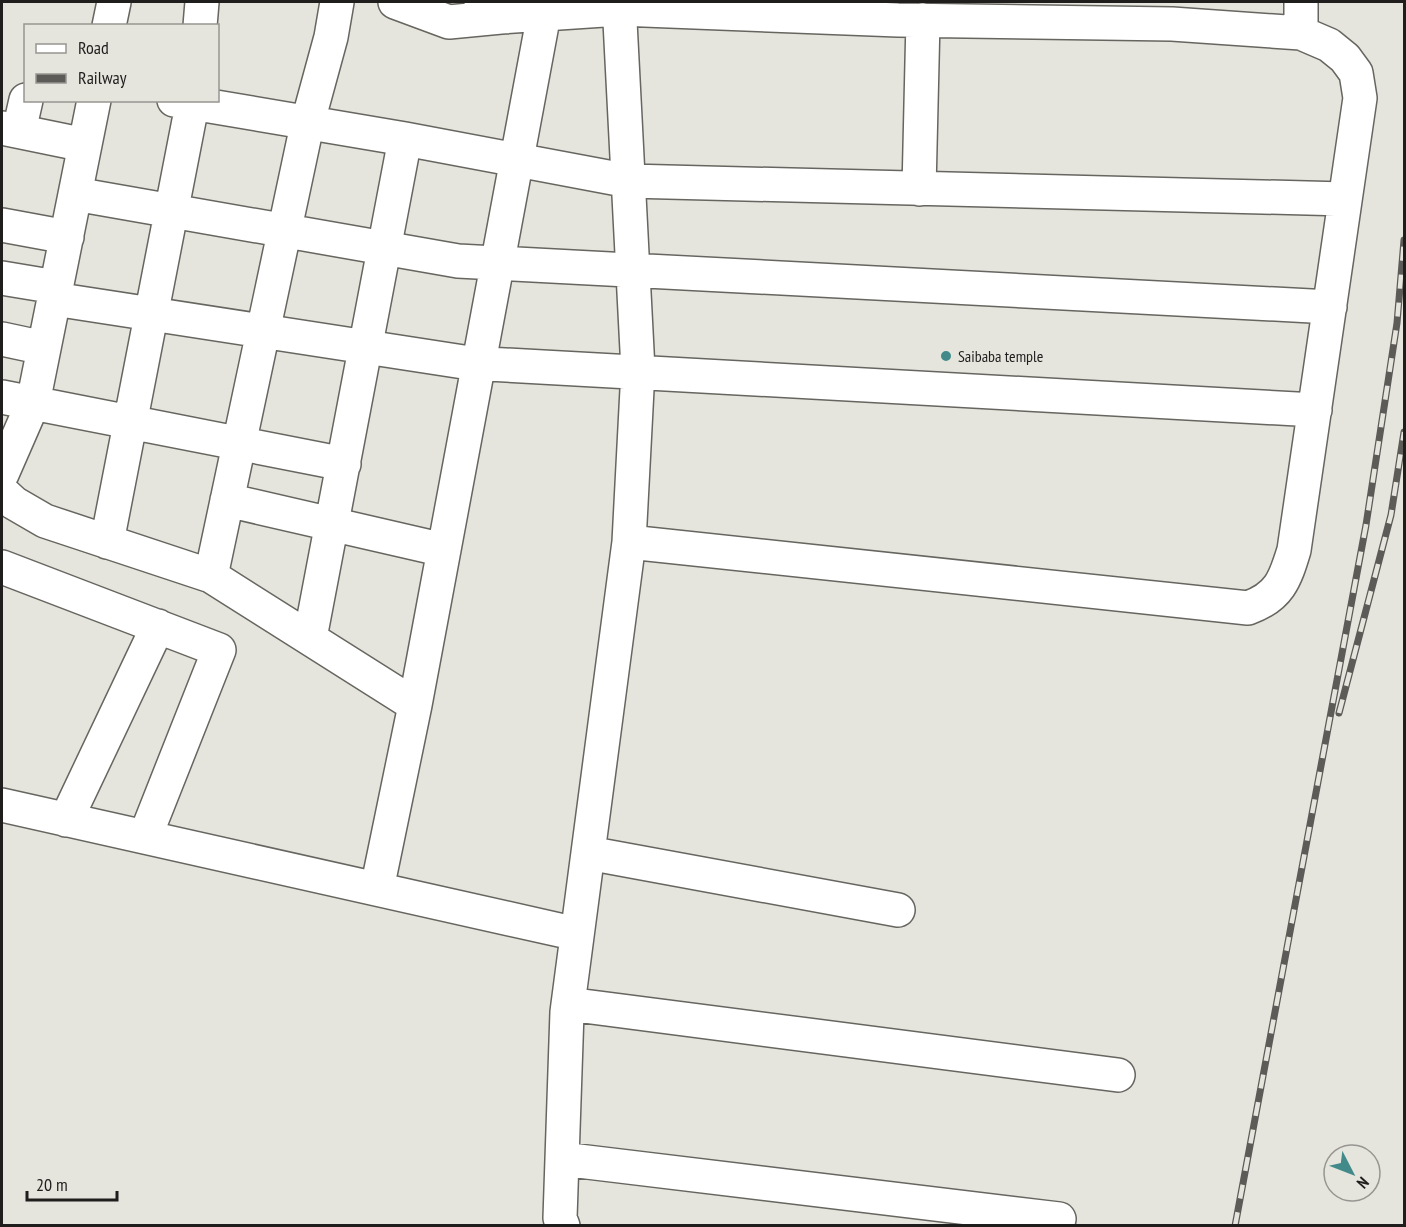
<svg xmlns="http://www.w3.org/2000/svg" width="1406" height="1227" font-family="'PT Sans Narrow',sans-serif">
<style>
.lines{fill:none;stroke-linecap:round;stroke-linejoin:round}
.minor-casing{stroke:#66655f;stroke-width:36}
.minor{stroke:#fff;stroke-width:33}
.rail-casing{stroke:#5c5b57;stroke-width:7}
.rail{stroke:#e5e5dd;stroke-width:4.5;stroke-dasharray:14;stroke-linecap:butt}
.poi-dot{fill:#428a8a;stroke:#e5e5dd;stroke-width:2}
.labels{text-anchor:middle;stroke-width:5;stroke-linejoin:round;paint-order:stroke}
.poi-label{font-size:16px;fill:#1f1e1c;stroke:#e5e5dd;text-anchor:start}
</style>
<rect width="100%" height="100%" fill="#e5e5dd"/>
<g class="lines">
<g class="minor-casing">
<path id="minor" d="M395,2l54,20 52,-5
M481,2l5,8 15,7 118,-8 279,11 274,4 129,9 28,12 16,13 11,15 4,25 -66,452c-9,30 -15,47 -46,58l-619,-66
M1301,2v31
M109,26l5,-24
M200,26l2,-24
M174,100l231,39 224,42 716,18
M2,128l83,17
M19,131l7,-31
M919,189l4,-169
M75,194l383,67 872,46
M2,225l65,12
M2,278l54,9
M54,299l416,64 845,47
M2,339l42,9
M2,397l342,67
M2,474l31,-71 61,-303
M2,492l12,11 31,18 166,55 204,129
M227,500l217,50
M107,542l86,-442
M2,567l217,83 -74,187
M211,576l96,-451 24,-88 6,-35
M310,638l95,-499
M2,805l575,129
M66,820l92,-194
M588,853l310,57
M377,889l38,-184 129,-691
M568,1004l550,71
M562,1159l497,60
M563,1226l-3,-8 7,-206 62,-470 9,-172 -19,-368"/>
</g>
<use href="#minor" class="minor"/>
<g class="rail-casing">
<path id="rail" d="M1339,713l52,-198 13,-83
M1235,1226l131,-701 31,-202 7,-83"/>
</g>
<use href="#rail" class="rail"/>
</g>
<circle class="poi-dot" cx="946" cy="356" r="6"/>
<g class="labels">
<g class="poi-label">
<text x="958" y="362">Saibaba temple</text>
</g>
</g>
<rect width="1406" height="1227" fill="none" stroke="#1f1e1c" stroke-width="6"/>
<rect x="24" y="24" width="195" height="78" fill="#e5e5dd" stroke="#969590" stroke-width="1.5"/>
<rect x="36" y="44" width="30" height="9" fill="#ffffff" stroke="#969590" stroke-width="1.5"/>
<text x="78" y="54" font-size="18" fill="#1f1e1c">Road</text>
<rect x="36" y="74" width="30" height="9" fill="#5c5b57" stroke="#969590" stroke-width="1.5"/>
<text x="78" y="84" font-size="18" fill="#1f1e1c">Railway</text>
<g transform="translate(1352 1173) rotate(132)"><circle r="28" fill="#e5e5dd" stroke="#969590" stroke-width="1.5"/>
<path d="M0-4.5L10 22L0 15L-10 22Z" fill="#428a8a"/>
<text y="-9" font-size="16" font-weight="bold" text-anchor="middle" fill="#1f1e1c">N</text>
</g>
<path d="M27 1191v9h90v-9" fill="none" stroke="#1f1e1c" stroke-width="3"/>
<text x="36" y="1191" font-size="18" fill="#1f1e1c" stroke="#e5e5dd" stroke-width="4.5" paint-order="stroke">20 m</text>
</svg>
